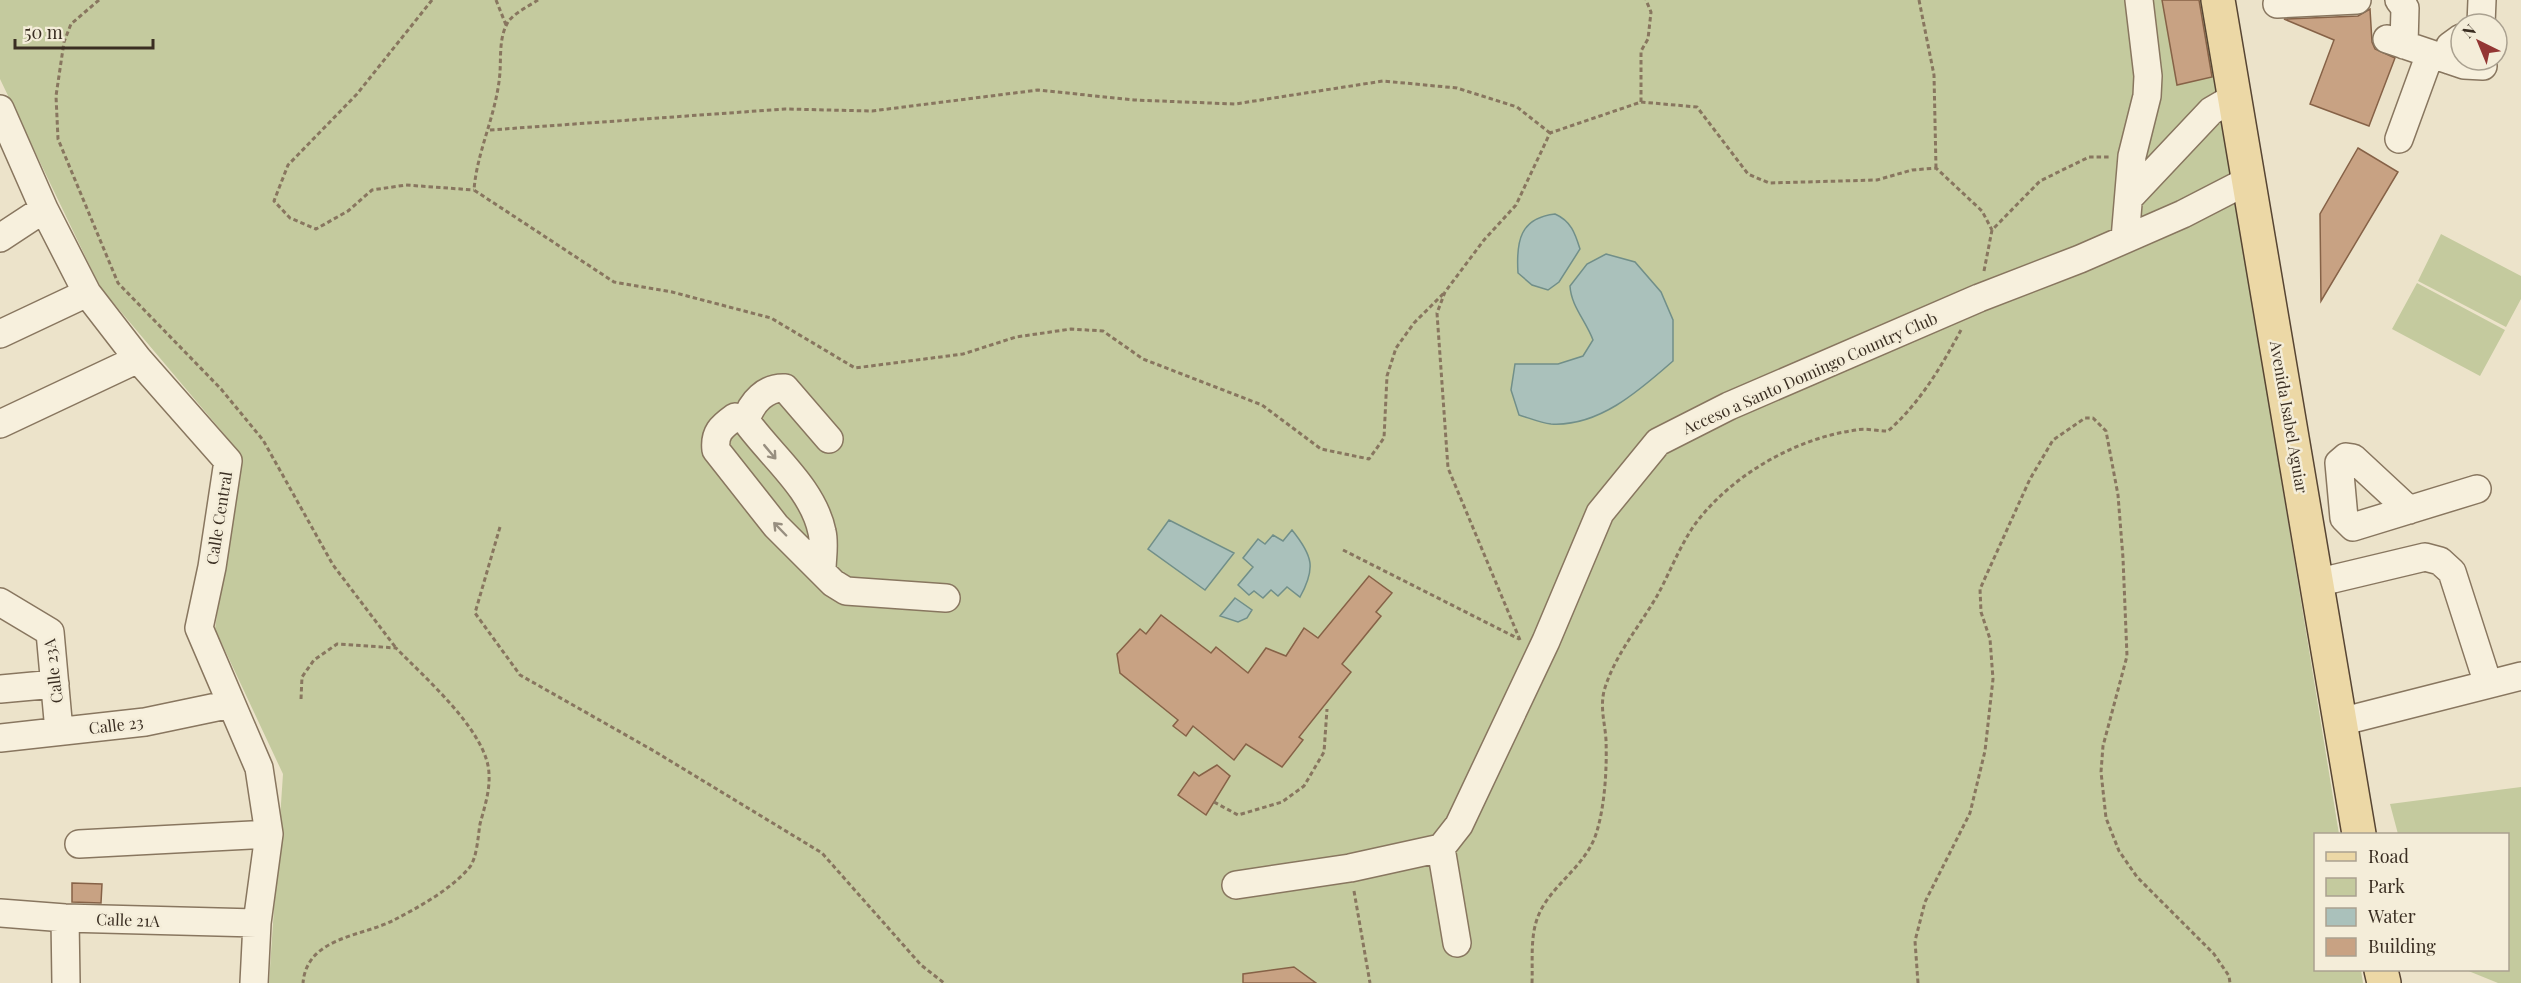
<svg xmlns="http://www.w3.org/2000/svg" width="2521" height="983" font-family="'Playfair Display',serif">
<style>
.green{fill:#c4ca9e}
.water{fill:#aac1bb;stroke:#718f89;stroke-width:1.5}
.building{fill:#c8a283;stroke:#866247;stroke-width:1.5}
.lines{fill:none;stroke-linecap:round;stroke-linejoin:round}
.minor-casing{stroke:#88765f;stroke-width:30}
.major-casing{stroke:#574533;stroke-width:36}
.path{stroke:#88765f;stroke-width:3;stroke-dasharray:4.5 3;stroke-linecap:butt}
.minor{stroke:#f7f0dd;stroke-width:27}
.major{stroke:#ecd8a6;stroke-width:33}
.oneway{stroke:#988f80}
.labels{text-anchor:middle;stroke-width:5;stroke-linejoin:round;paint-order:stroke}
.street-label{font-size:16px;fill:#3a2e22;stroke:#f4edd9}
</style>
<rect width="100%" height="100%" fill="#ece3ca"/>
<path class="green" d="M0,0h2203l136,834h-23v136h45l2,13h-2094l14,-209 -68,-145 25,-176 -140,-166 -100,-208z
M2441,234l80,42v23l-15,28 -88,-46z
M2417,283l88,47 -25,46 -88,-47z
M2521,787v196h-23l-32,-13h42v-136h-110l-8,-30z"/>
<path class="water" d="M1555,214c16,7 20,19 25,35l-21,33 -11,8 -16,-5 -14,-12c-2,-32 2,-55 37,-59z
M1606,254l29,8 26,30 12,28v41c-33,29 -74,66 -122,63 -10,-1 -22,-6 -32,-9l-8,-25 4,-26h43l25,-8 10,-16c-7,-19 -22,-34 -23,-54l17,-22z
M1169,520l65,33 -29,37 -57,-41z
M1292,530c21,26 24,38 8,67l-13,-10 -9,9 -7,-6 -8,8 -9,-7 -5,4 -11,-10 15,-18 -10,-9 15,-19 7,5 8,-9 10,6z
M1235,598l17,12 -5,8 -9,4 -18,-6z"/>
<path class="building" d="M2162,0h37l13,77 -35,8z
M2370,9l2,33 3,7 20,9 -26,68 -59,-22 24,-64 -50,-21 74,-3z
M2358,148l40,24 -77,129 -1,-87z
M1369,576l23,17 -16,19 5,4 -39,48 9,8 -52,65 4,3 -21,27 -36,-23 -12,16 -41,-34 -7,10 -13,-10 5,-6 -58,-47 -3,-19 23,-25 6,5 15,-19 50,38 5,-6 32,26 18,-25 20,8 18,-28 14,10z
M1217,765l13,11 -24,39 -28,-20 16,-23 5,4z
M72,883l30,1 -1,19 -29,-1z
M1294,967l22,16h-73v-9z"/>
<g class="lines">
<g class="minor-casing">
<path id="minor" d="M2399,0l6,8 -1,37
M2277,4l80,-4
M2481,24l1,-24
M2387,39l77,26 19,1
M2449,60l1,-14 11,-8
M0,109l44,100 43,84 51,66 90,102 -16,106 -13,61 60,140 10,66 -12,89 -3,60
M2399,139l31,-85
M2129,198l82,-87 24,-14
M0,238l44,-29
M2125,239l7,-83 15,-60 1,-20 -9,-76
M0,334l87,-41
M746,421c5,-19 20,-34 39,-33l44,51
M0,424l138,-65
M2409,510l-56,-52 -7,-1 -7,6 5,55 9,9 124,-38
M822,570c0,-12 3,-26 0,-38 -9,-44 -51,-76 -76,-111l-11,-4c-14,10 -21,16 -19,33l60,76 57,57 13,8 100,7
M2316,583l109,-26 15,4 12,11 36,112
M0,602l50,30 9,99
M0,689l55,-5
M2340,722l181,-46
M0,738l145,-16 86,-18
M79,844l190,-10
M1441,848l16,95
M1236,885l114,-17 91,-20 18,-23 87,-184 54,-128 58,-71 71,-36 250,-108 101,-39 103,-45 66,-34
M0,913l65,5 192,5
M65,918l1,65"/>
</g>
<g class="major-casing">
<path id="major" d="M2218,0l141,834
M2381,970l3,13"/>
</g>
<path class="path" d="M99,0l-28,24 -7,18 -8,54 2,43 60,144 103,106 42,51 70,125 63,83
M432,0l-75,94 -69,71 -14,36 16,17 26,11 32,-18 24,-21 34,-5 68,5
M496,0l10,25
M538,0c-9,6 -24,13 -30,22 -9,15 -7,34 -8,50 -3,42 -23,78 -26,118l140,92 58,10 99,26 84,50 108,-14 53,-17 55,-8 32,2 40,28 119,46 59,44 48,10 15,-21 3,-62 9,-28 18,-25 31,-31
M1919,0l15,75 2,93
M1641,102v-51l7,-12 3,-27 -5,-12
M490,130l295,-21 87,2 166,-21 96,10 101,4 148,-23 74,7 60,19 33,26
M1984,271l8,-41 48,-49 49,-24h20
M500,527l-25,86 45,62 134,76 168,102 99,112 23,18
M1343,550l176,89
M1520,640l-72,-172 -11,-155 8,-21 39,-52 32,-35 34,-72 91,-31 56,5 51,67 21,9 108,-3 35,-10 24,-2 46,43 10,19
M301,699l1,-22 12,-17 23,-16 59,4c28,29 93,85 93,127 1,16 -5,34 -9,49 -2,12 -3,35 -11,44 -19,22 -50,39 -75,52 -33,17 -87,17 -91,63
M1214,802l24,13 44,-13 22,-16 20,-34 3,-43
M1354,891l16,92
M1532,983c1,-26 -3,-52 10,-75 15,-27 46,-45 55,-77 8,-27 10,-63 9,-91 -1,-17 -6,-31 -2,-49 10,-35 35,-64 53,-95 15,-27 26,-60 47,-83 37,-43 95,-75 152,-83 10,-2 22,1 32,1 32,-28 53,-64 73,-101
M1918,983l-3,-42 10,-39 45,-89 15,-62 8,-72 -3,-40 -9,-27 -1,-23 50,-110 23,-39 32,-22h8l13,13 12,64 5,63 4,98 -24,90 -2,26 5,46 13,33 18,26 77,77 15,22 1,7"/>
<use href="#minor" class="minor"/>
<use href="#major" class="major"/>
</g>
<defs><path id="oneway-shaft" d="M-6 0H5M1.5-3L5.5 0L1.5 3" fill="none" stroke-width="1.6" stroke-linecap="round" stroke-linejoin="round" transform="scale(1.5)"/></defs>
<g class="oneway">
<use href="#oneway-shaft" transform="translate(770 452) rotate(50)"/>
<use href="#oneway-shaft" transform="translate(780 529) rotate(-134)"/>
</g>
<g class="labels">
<g class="street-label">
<text transform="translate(1810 373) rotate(-24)" y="6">Acceso a Santo Domingo Country Club</text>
<text transform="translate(2289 417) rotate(80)" y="6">Avenida Isabel Aguiar</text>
<text transform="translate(219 518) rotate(-81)" y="6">Calle Central</text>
<text transform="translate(53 671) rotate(-97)" y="6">Calle 23A</text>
<text transform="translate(116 725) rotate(-7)" y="6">Calle 23</text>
<text transform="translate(128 920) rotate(2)" y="6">Calle 21A</text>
</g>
</g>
<rect x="2314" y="833" width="195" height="138" fill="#f4edd9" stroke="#aaa190" stroke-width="1.5"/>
<rect x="2326" y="852" width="30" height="9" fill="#ecd8a6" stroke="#aaa190" stroke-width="1.5"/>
<text x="2368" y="863" font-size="18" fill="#3a2e22">Road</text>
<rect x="2326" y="878" width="30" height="18" fill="#c4ca9e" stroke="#aaa190" stroke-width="1.5"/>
<text x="2368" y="893" font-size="18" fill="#3a2e22">Park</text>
<rect x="2326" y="908" width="30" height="18" fill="#aac1bb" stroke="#aaa190" stroke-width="1.5"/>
<text x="2368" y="923" font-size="18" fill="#3a2e22">Water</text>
<rect x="2326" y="938" width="30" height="18" fill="#c8a283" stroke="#aaa190" stroke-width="1.5"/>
<text x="2368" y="953" font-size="18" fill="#3a2e22">Building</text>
<g transform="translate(2479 42) rotate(317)"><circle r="28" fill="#f4edd9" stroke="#aaa190" stroke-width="1.5"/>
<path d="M0-4.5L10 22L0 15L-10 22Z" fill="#933633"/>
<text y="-9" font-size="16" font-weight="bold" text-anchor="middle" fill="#3a2e22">N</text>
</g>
<path d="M15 39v9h138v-9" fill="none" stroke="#3a2e22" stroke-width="3"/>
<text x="24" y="39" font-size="18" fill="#3a2e22" stroke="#f4edd9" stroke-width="4.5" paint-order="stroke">50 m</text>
</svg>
